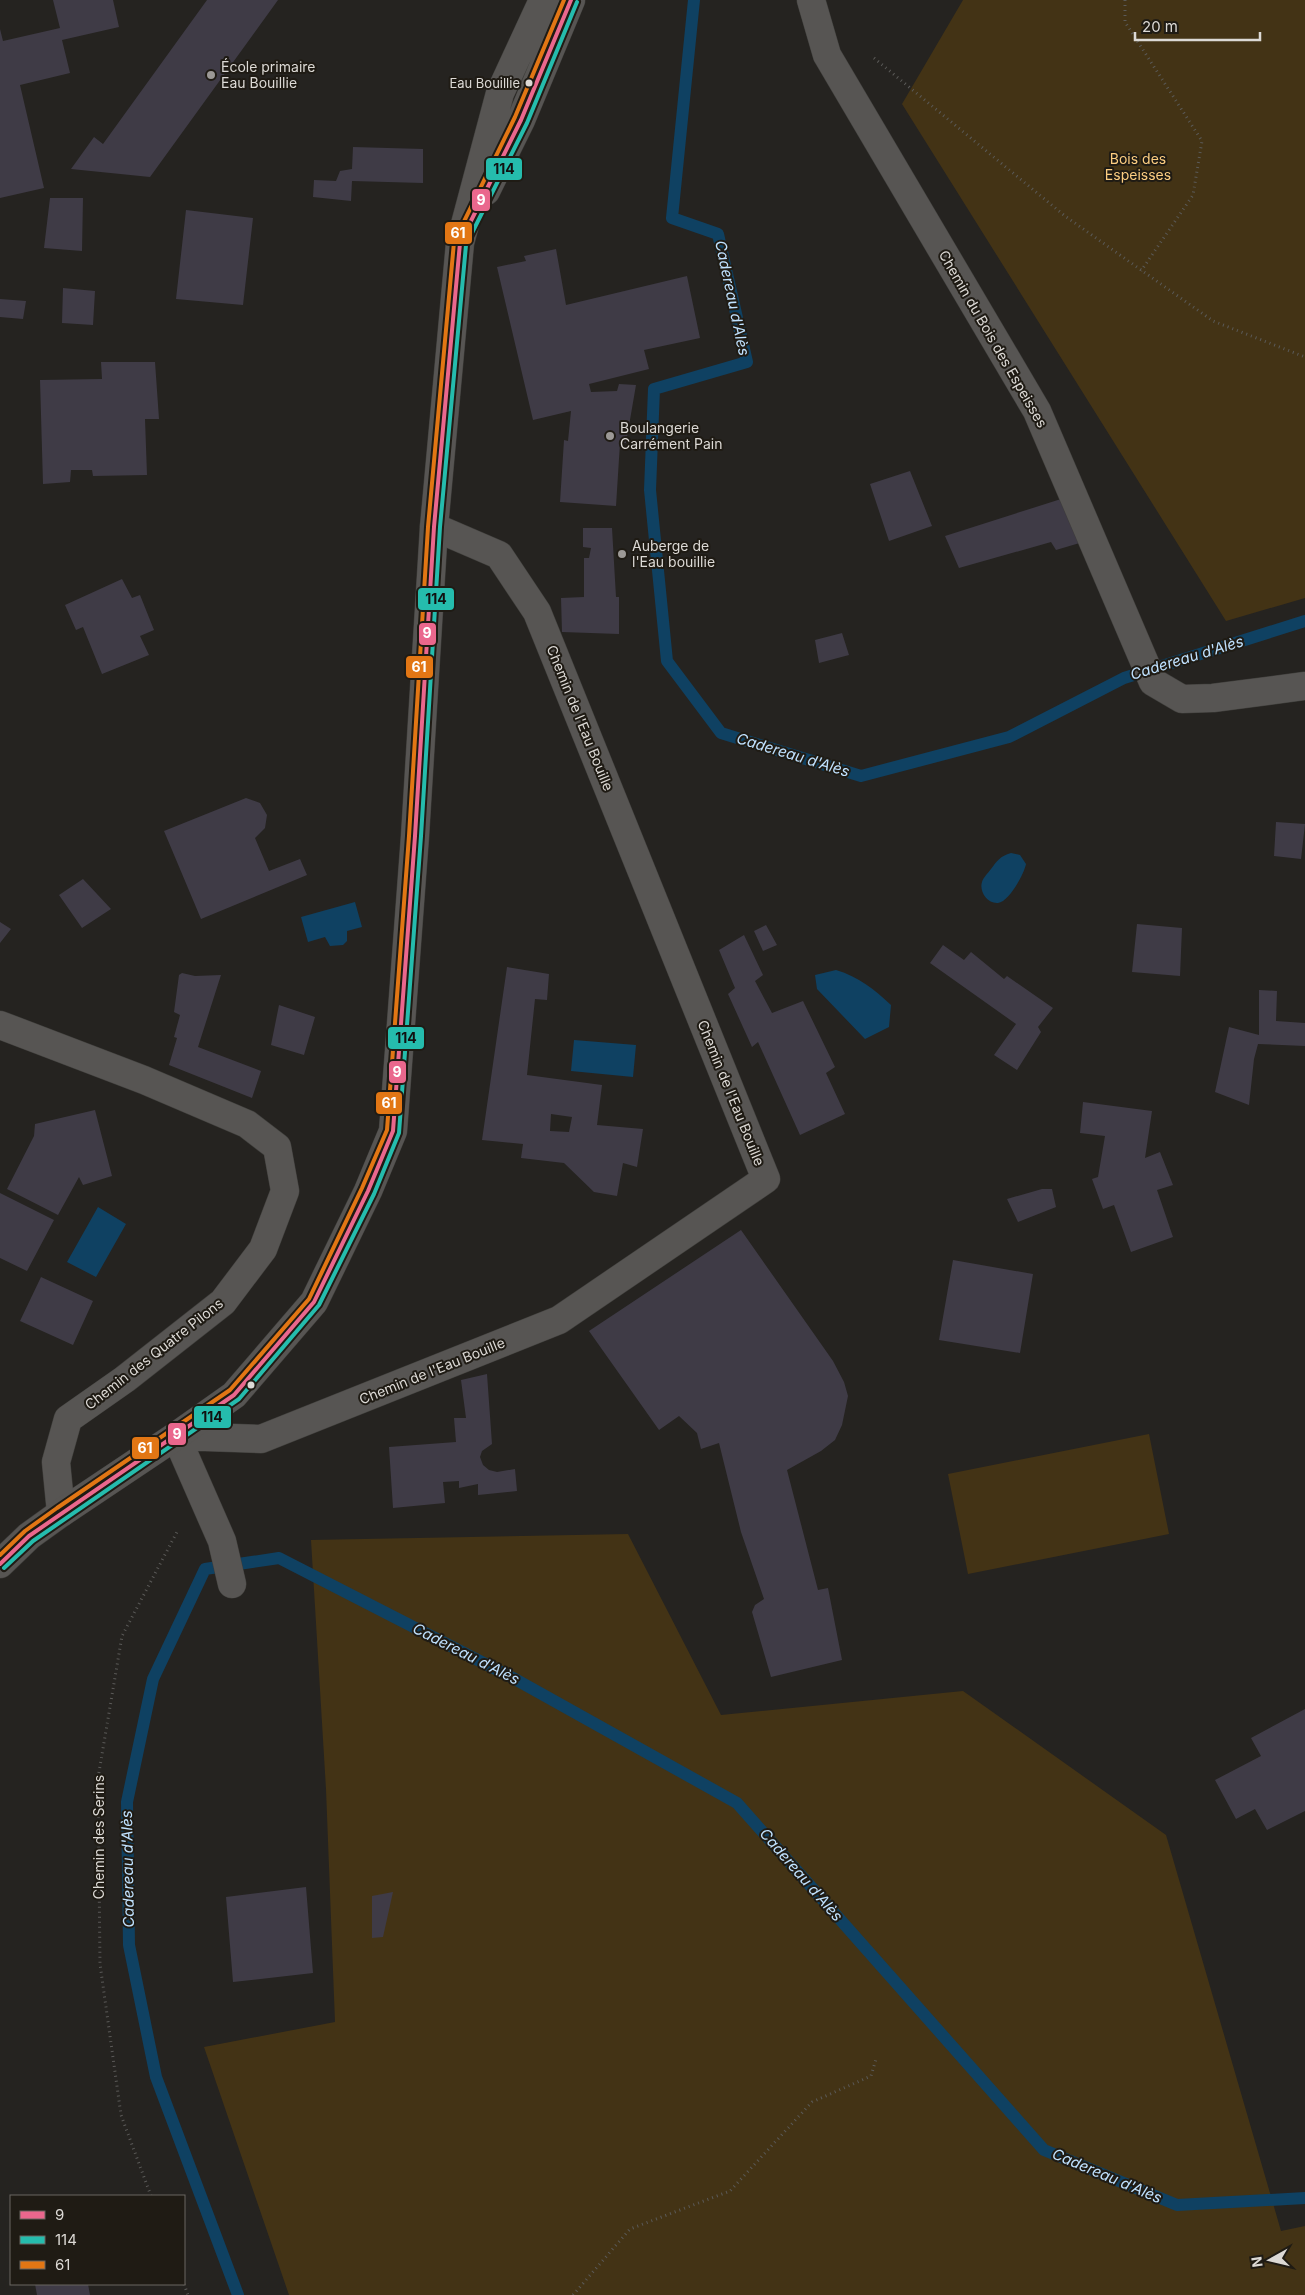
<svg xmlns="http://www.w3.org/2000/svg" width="1305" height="2295" font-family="Inter,sans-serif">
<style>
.green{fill:#433315}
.water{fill:#0f4162}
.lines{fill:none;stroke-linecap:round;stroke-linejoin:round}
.stream{stroke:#0f4162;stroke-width:12}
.building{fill:#3f3b46;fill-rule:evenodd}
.minor-casing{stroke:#3f3e3b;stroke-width:29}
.secondary-casing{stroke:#3f3e3b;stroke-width:29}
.path{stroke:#5b5a58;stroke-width:3;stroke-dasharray:1 4;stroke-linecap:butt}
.minor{stroke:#575553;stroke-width:28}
.secondary{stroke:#575553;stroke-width:28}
.bus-1-casing{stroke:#1f1b14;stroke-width:8}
.bus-2-casing{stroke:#1f1b14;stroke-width:8}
.bus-3-casing{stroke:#1f1b14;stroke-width:8}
.bus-1{stroke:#ea678d;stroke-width:4}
.bus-2{stroke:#25bcad;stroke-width:4}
.bus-3{stroke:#e27614;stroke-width:4}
.poi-dot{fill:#9c9996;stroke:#1f1b14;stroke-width:2}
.bus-dot{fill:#dcd9d5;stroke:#1f1b14;stroke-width:2}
.labels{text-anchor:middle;stroke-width:4;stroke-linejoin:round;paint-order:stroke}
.bus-label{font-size:13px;fill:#dcd9d5;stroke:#1f1b14;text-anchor:end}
.poi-label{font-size:14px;fill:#dcd9d5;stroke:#1f1b14;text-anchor:start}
.park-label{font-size:14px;fill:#fccd81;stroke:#1f1b14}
.street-label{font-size:14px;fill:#dcd9d5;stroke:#1f1b14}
.water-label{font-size:15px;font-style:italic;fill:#c0e2ff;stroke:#1f1b14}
.line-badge{stroke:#1f1b14;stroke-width:2}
.badge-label{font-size:14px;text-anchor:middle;font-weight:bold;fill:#fff}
.pale-badge-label{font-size:14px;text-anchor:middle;font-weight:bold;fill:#111}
</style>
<rect width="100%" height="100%" fill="#252320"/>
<path class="green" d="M963,0h342v598l-79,23 -324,-517z
M1149,1434l20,100 -201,40 -20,-100z
M628,1534l93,181 242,-24 203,144 115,396 24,-5v69h-1016l-85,-248 131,-25 -9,-233 -15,-249z"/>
<path class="water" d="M1011,853l9,2 6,9c-2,10 -17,38 -28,39 -11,1 -19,-12 -16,-21 1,-4 6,-9 9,-13 6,-8 9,-13 20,-16z
M355,902l7,25 -15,4v10l-4,4 -13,1 -5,-9 -17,5 -7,-25z
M836,970c23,7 38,19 55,35l-2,22 -24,12 -48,-50 -2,-14z
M574,1040l62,5 -3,32 -62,-6z
M98,1207l28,17 -30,53 -29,-15z"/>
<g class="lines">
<path class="stream" d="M694,0l-22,218 46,16 29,128 -93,27 -4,101 17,171 54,72 140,43 148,-39 115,-59 181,-57
M238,2295l-82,-218 -27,-132 -2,-143 26,-123 52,-110 74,-11 234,120 224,125 307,347 133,55 128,-7"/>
</g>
<path class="building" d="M53,0h60l6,27 -57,13 8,33 -50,12 24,103 -44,10v-169l3,12 57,-13z
M207,0h71l-128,177 -79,-8 23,-32 9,7z
M353,147l70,2v34l-71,-2 -1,20 -38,-4 1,-17 22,1 4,-10 12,-2z
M50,198h33l-1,53 -38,-3z
M186,210l67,8 -10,87 -67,-6z
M556,249l10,56 121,-29 13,62 -56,12 5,19 -60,15 2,8 26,-1 2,-7 17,1 -10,58h-6l-4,63 -56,-4 4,-62 4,1 3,-30 -38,9 -36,-153 29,-6 -2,-5z
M63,288l32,3 -2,34 -31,-2z
M0,299l26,2 -3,18 -23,-2z
M101,362h54l4,57h-14l2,56 -54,1 -1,-6h-21l-1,12 -27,2 -3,-104 62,-1z
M910,471l22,55 -43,15 -19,-57z
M1061,499l22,43 -27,8 -5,-8 -92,26 -14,-32z
M583,528h29l4,69h3v37l-57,-2 -1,-34 23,-1v-39h5l2,-10 -8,-1z
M122,579l10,19 8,-3 14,35 -14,6 9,19 -47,19 -19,-47 -7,3 -11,-25z
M842,633l7,22 -30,8 -4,-23z
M246,798l14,5 7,12 -2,13 -10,10 14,33 31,-12 7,16 -106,44 -37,-88z
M1276,822l29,2 -4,35 -27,-3z
M83,879l28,30 -29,19 -23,-33z
M0,922l11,7 -11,14z
M1137,924l45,4 -2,48 -48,-4z
M766,925l11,20 -14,6 -9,-20z
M744,935l19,40 -8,6 17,32 31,-12 32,66 -9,6 19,41 -45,21 -42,-93 -6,5 -24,-53 7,-6 -16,-38z
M943,945l21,15 7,-8 33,27 3,-3 46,32 -15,19 3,5 -24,38 -23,-15 22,-31 -86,-61z
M507,967l42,7 -2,26 -12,-1 -8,76 75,10 -5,40 46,4 -6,38 -14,-4 -6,33 -23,-4 -30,-29 -43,-5 2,-14 -41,-4zM551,1114l21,3 -3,15 -19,-1z
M182,973l13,3 26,-1 -23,72 63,24 -9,27 -83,-33 8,-27 -3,-1 6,-22 -6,-3 5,-37z
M1259,990l18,1 -1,30 29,2v23l-47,-2 -4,15 -5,46 -34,-13 14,-65 30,8z
M279,1005l36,12 -11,38 -33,-10z
M1083,1102l69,9 -7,47 15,-6 13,33 -16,5 16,47 -42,15 -17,-47 -11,4 -11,-30 6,-2 7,-41 -25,-3z
M95,1110l17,66 -29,9 -4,-8 -21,38 -51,-26 27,-53 1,-12z
M1042,1189h10l4,18 -38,15 -11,-23z
M0,1193l54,27 -27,51 -27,-13z
M741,1230l92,131 11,21 4,14 -6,29 -7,15 -14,11 -34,19 31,120 10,-2 14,72 -71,17 -19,-65 3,-7 9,-6 -23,-67 -22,-89 -18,6 -4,-16 -18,-17 -20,14 -70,-99z
M953,1260l80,14 -13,79 -81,-13z
M41,1277l52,24 -20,44 -53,-24z
M487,1374l5,70 -10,7 -2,6 3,8 6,5 8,2 18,-3 2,22 -39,4v-11l-19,4v-7l-16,1 2,21 -52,5 -4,-61 67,-5 -2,-24h12l-5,-38z
M1305,1709v102l-38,19 -12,-21 -19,10 -21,-39 46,-24 -10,-18z
M306,1887l7,86 -80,9 -7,-85z
M393,1892l-10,45 -11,1v-42z
M35,2284h53l2,11h-53z"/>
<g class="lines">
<g class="minor-casing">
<path id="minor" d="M811,0l16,55 210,356 116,271 29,17 31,-1 92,-12
M0,1025l144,55 103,44 30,23 8,44 -22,58 -40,53 -98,77 -57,40 -12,43 5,51
M232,1584l-10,-43 -46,-105 85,3 298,-119 207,-141 -229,-567 -38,-57 -65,-28"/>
</g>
<g class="secondary-casing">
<path id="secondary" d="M486,191l35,-71 50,-120
M0,1564l29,-28 32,-23 115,-77 58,-41 80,-93 54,-111 25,-60 22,-295 19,-309 26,-284 40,-150 43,-93"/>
</g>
<path class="path" d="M1125,0v22l77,119 -9,54 -52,76
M874,58l191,158 148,105 92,36
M151,2196l-30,-81 -21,-151 -2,-186 24,-142 56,-106
M184,2284l4,11
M573,2295l57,-66 100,-38 82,-89 59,-26 5,-17"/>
<use href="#minor" class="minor"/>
<use href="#secondary" class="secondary"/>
<g class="bus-1-casing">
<path id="bus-1" d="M0,1564l29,-28 205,-141 80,-93 54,-111 25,-60 22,-295 19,-309 26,-284 61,-123 50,-120"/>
</g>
<g class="bus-2-casing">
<path id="bus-2" d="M4,1568l29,-27 206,-142 80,-94 55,-111 25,-61 22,-297 19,-309 26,-282 61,-122 50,-121"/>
</g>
<g class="bus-3-casing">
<path id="bus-3" d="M0,1555l25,-24 32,-23 173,-118 79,-91 53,-111 25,-58 22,-294 19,-309 26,-285 61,-125 49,-117"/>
</g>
<use href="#bus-1" class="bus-1"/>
<use href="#bus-2" class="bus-2"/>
<use href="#bus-3" class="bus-3"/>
</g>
<g class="poi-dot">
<circle cx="211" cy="75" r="5"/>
<circle cx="610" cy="436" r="5"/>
<circle cx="622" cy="554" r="5"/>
</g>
<g class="bus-dot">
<circle cx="529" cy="83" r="4.5"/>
<circle cx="251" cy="1385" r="4.5"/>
</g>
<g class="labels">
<g class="bus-label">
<text x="520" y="88">Eau Bouillie</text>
</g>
<g class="poi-label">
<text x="221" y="72">École primaire<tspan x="221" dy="16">Eau Bouillie</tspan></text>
<text x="620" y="433">Boulangerie<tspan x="620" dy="16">Carrément Pain</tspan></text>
<text x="632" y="551">Auberge de<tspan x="632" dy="16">l'Eau bouillie</tspan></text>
</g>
<g class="park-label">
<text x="1138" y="164">Bois des<tspan x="1138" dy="16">Espeisses</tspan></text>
</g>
<g class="street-label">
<text transform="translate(993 339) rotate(60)" y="5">Chemin du Bois des Espeisses</text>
<text transform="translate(580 718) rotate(68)" y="5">Chemin de l'Eau Bouille</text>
<text transform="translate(731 1093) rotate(68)" y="5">Chemin de l'Eau Bouille</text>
<text transform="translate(154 1354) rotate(-38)" y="5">Chemin des Quatre Pilons</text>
<text transform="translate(432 1371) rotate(-22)" y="5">Chemin de l'Eau Bouille</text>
<text transform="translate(99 1837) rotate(-90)" y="5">Chemin des Serins</text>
</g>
<g class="water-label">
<text transform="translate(732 298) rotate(78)" y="5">Cadereau d'Alès</text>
<text transform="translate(1187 658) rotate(-17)" y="5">Cadereau d'Alès</text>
<text transform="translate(793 755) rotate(17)" y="5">Cadereau d'Alès</text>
<text transform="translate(466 1654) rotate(27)" y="5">Cadereau d'Alès</text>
<text transform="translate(128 1869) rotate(-91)" y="5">Cadereau d'Alès</text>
<text transform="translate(801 1875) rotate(49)" y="5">Cadereau d'Alès</text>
<text transform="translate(1107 2176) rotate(23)" y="5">Cadereau d'Alès</text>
</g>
</g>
<g class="line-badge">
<rect x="485" y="157" width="38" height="24" rx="5" fill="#25bcad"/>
<rect x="471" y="188" width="20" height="24" rx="5" fill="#ea678d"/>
<rect x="444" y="221" width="29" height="24" rx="5" fill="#e27614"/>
<rect x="417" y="587" width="38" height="24" rx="5" fill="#25bcad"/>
<rect x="418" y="622" width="19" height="24" rx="5" fill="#ea678d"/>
<rect x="405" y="655" width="29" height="24" rx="5" fill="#e27614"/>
<rect x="387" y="1026" width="38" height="24" rx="5" fill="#25bcad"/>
<rect x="388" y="1060" width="19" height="24" rx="5" fill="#ea678d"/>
<rect x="375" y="1091" width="28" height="24" rx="5" fill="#e27614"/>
<rect x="193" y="1405" width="39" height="24" rx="5" fill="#25bcad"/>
<rect x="167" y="1422" width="20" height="24" rx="5" fill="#ea678d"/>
<rect x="131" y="1436" width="29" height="24" rx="5" fill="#e27614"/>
</g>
<g class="badge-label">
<text x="481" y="205">9</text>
<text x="458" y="238">61</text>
<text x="427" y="638">9</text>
<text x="419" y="672">61</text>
<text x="397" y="1077">9</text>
<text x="389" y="1108">61</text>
<text x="177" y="1439">9</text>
<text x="145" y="1453">61</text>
</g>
<g class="pale-badge-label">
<text x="504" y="174">114</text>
<text x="436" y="604">114</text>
<text x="406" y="1043">114</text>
<text x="212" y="1422">114</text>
</g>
<rect x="10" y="2195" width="175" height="90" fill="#1f1b14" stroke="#6b6761"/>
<rect x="20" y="2211" width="25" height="8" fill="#ea678d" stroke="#6b6761"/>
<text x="55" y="2220" font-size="15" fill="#dcd9d5">9</text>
<rect x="20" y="2236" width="25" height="8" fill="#25bcad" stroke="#6b6761"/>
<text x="55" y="2245" font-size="15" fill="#dcd9d5">114</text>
<rect x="20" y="2261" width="25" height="8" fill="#e27614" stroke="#6b6761"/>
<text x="55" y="2270" font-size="15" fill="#dcd9d5">61</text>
<g transform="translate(1270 2260) rotate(262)" stroke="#1f1b14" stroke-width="4" paint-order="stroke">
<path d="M0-4L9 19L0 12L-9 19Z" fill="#dcd9d5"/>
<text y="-8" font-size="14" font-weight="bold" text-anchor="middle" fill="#dcd9d5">N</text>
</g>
<path d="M1135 32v8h125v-8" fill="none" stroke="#dcd9d5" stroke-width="2.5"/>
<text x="1142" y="32" font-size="15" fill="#dcd9d5" stroke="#1f1b14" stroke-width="4" paint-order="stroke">20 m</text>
</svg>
